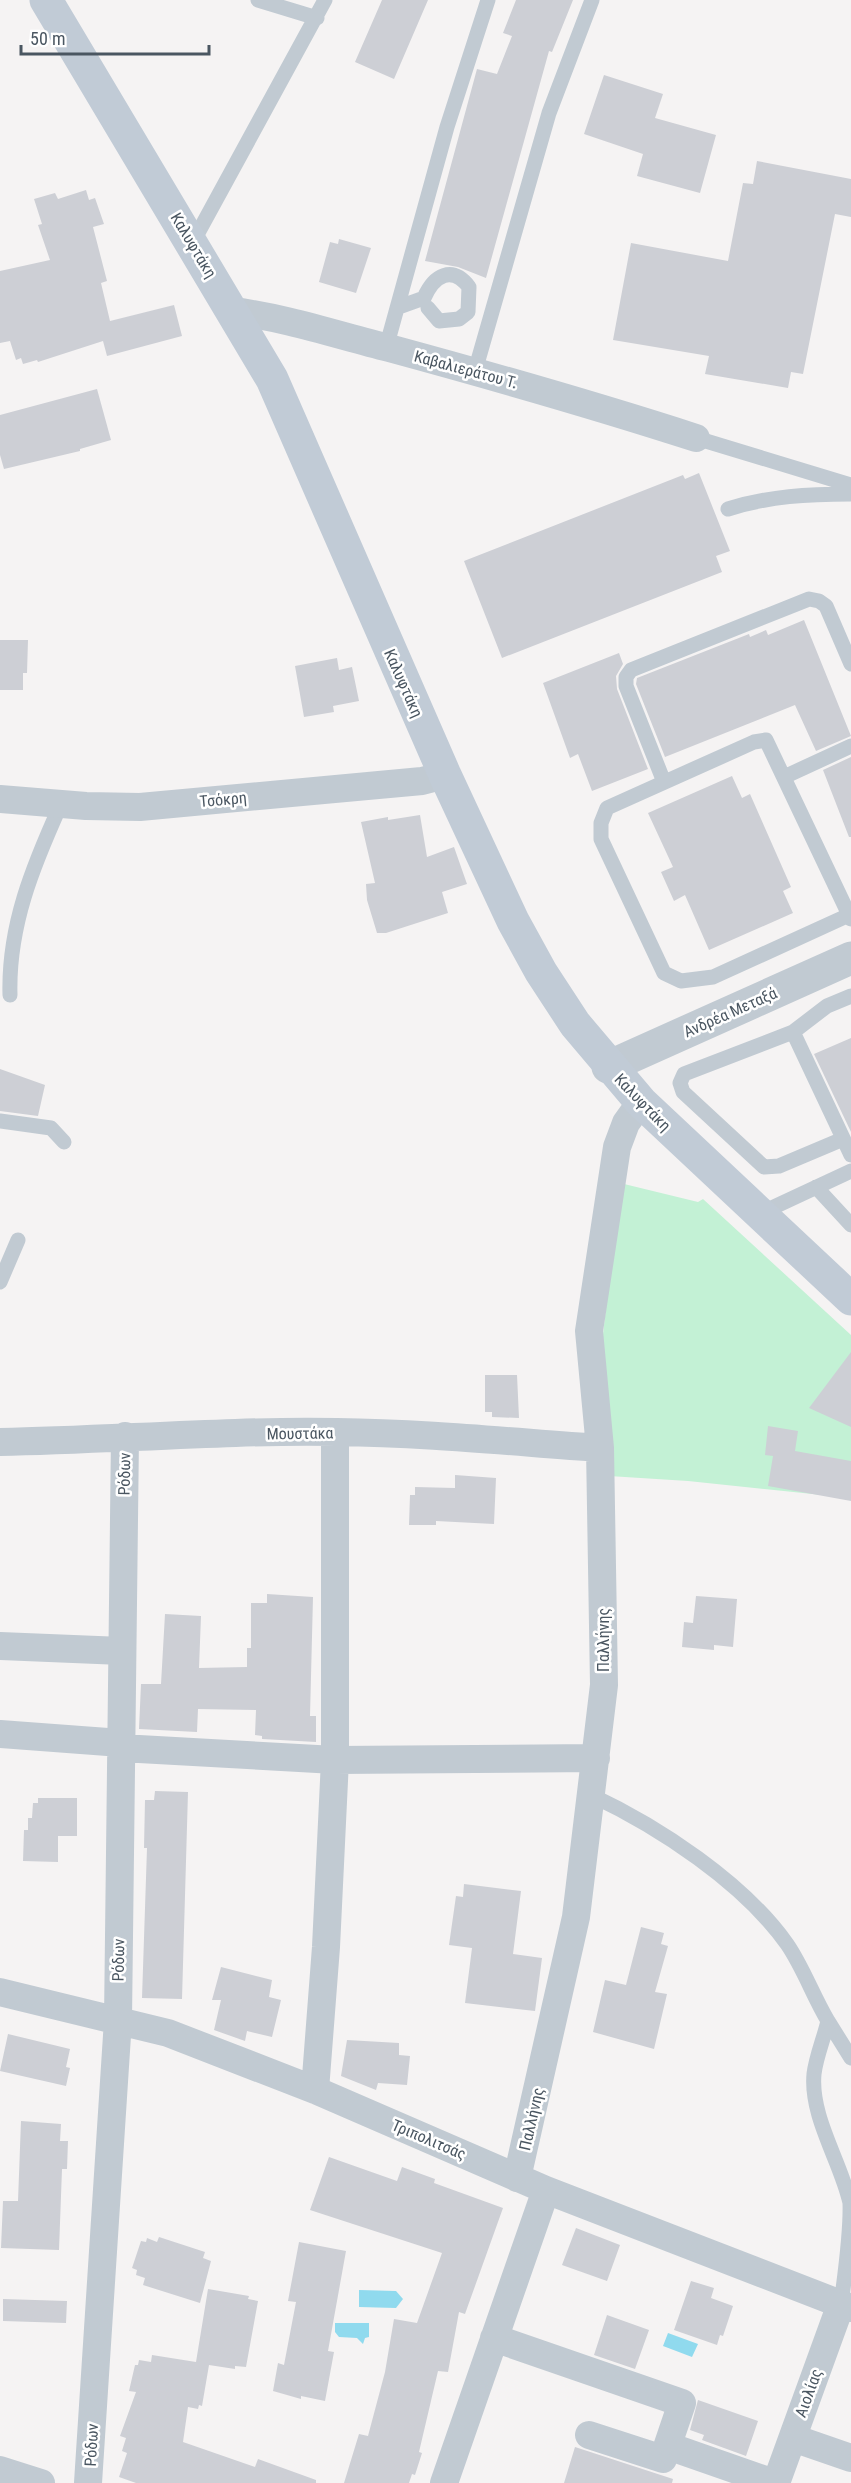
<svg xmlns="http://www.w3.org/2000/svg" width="851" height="2483" font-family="'Roboto Condensed',sans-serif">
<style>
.green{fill:#c3f1d5}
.water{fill:#90daee}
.building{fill:#cdcfd5}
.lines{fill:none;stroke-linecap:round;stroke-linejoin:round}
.service{stroke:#c1cad2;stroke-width:15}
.minor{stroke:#c1cad2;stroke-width:28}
.tertiary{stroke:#c1cad2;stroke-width:33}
.secondary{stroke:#c1cbd6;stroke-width:33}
.labels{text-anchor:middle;stroke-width:5;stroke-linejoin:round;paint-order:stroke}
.street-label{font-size:16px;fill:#4a5661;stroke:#fff}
</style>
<rect width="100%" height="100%" fill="#f5f3f3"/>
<path class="green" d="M620,1183l78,19 5,-3 148,136v163l-163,-17 -79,-5 -9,-115z"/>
<path class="water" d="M359,2290l37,1 7,8 -7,9 -37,-1z
M335,2323h34v14l-4,1 -2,6 -6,-6 -18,-1 -4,-5z
M668,2333l30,11 -6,13 -29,-11z"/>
<path class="building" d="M382,0h46l-34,79 -39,-17z
M516,0h57l-21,52 -3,-1 -63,227 -28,-11 -33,-6 52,-192 20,5 15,-38 -9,-3z
M604,75l59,19 -8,24 61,17 -16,58 -63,-17 6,-22 -59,-20z
M757,161l94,18v38l-16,-3 -32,160 -12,-2 -3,16 -83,-14 4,-18 -96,-16 18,-97 97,18 15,-78 10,1z
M86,190l3,10 6,-2 9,26 -11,3 14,54 -6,2 9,38 64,-16 8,31 -75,20 -4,-15 -65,21 -1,-2 -14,4 -2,-6 -5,2 -6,-19 -10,2v-72l50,-11 -12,-35 4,-1 -8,-25 21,-6 3,6z
M339,239l32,9 -15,45 -37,-11 11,-40 8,2z
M97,389l14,51 -31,9v2l-76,18 -4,-14v-40z
M699,473l31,78 -14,5 6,16 -220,86 -38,-97 219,-86 2,4z
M804,620l47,116 -35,15 -21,-46 -130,52 -29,-73 1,-6 112,-44 1,3 16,-7 2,5z
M0,640h28l-1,33h-4v17h-23z
M619,653l4,11 -7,12 1,13 31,80 -56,22 -14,-37 -8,4 -27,-75z
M337,658l2,12 13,-3 7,34 -26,5 1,6 -30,5 -9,-51z
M851,757v80h-2l-26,-67z
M732,776l10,22 8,-4 41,93 -8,4 10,22 -84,37 -24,-55 -11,6 -13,-29 12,-5 -25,-54z
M420,815l7,42 27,-10 13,37 -25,8 6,21 -62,20h-9l-10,-33 -1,-16 9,-1 -14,-61 27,-5v3z
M851,1038v94l-37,-78z
M0,1069l45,16 -7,31 -38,-5z
M851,1352v75l-42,-19z
M485,1375h32l2,43 -27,-1v-5h-7z
M768,1426l30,5 -3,20 56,10v40l-83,-15 5,-30 -8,-1z
M455,1475l41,3 -2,46 -58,-3v4h-27l1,-30h5v-8l40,1z
M267,1594l46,3 -3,119h6v26l-54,-3v-3l-7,-1 1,-25 -58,-1 -1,23 -58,-3 2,-45h20l4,-70 36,2 -2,52 48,-1v-19h4v-45h16z
M696,1596l41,3 -4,48 -19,-2v5l-32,-3 2,-25 9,1z
M155,1791l33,1 -6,207 -40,-1 5,-150h-3l1,-48h9z
M38,1798h39v38h-19v26l-35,-1 1,-31h4v-12h4l1,-15h5z
M464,1884l57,7 -8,63 29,4 -7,53 -70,-8 7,-55 -23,-3 7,-49 7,1z
M641,1927l23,6 -3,11 7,2 -13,46 12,2 -13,55 -61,-17 12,-52 21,5z
M221,1967l51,13 -3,17 12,3 -9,37 -25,-6 -2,10 -31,-11 7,-30h-9z
M8,2034l62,15 -4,18 4,1 -4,18 -66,-15z
M347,2040l52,3v12l11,1 -3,29 -29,-2 -2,7 -35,-14z
M21,2121l40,3 -1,17h8l-1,28h-5l-3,81 -58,-2 2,-47h15z
M329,2157l68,24 5,-14 33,12 -1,4 69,25 -38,106 -6,-2 -11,60 -10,-1 -19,81 3,1 -7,22 -3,-1 -3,9h-65l15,-49 9,2 17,-64 9,-53 23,4 25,-70 -132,-43z
M576,2228l44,17 -13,36 -45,-16z
M159,2237l46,15 -2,6 8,3 -11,42 -57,-18 2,-7 -9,-3 1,-5 -5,-2 9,-27 5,1 1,-4 10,4z
M299,2242l47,9 -18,100 6,1 -9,49 -24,-5v3l-28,-8 5,-28 6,2 12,-63 -8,-1z
M691,2281l23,7 -3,10 22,8 -10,30 -3,-1 -3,10 -43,-15z
M208,2289l41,7 -1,3 10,2 -12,66 -11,-1v3l-26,-4 -7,41 -3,-1 -1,4 -10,-2 -5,35 72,25 3,-8 58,21v3h-180l-17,-6 8,-24 -5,-2 4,-13 -6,-2 16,-44 -7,-1 6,-26h3l1,-5 12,2 1,-7 44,7z
M3,2299l64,2 -1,22 -63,-2z
M607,2315l42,15 -14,39 -41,-14z
M698,2400l60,21 -12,35 -44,-16 2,-5 -14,-5z
M575,2447l98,32 -1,4h-108z"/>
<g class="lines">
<path class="service" d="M258,0l59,18
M193,242l132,-242
M399,307l25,-9c10,-23 28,-33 45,-11l-1,25 -9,7 -20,2 -11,-13
M386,348l61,-221 41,-127
M475,371l74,-258 43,-113
M696,438l155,47
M728,509c41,-13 81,-15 123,-15
M784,777l67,-31
M664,782l-38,-96v-9l5,-7 178,-71 10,2 7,5 25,58
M849,915l-136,62 -32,4 -17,-8 -63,-134v-16l6,-15 147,-66 12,-2 85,179
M10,995c-2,-69 23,-129 51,-191
M793,1032l58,123
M0,1121l51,7 13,14
M843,1139l-64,27 -15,1 -81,-75 -3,-9 4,-9 109,-42 34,-26 24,-10
M816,1187l35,38
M759,1214l92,-43
M0,1282l18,-42
M591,1795c68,32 152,87 196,149 16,23 26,52 41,77 -4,17 -12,36 -14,53 -4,43 27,88 36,129 1,29 -5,72 -9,101
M828,2021l23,37"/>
<path class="minor" d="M233,311c54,7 104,24 156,37 103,28 205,57 307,90
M0,799l86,7 54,1 282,-26 23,-6
M0,1442c112,-2 224,-12 337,-10 88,1 176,10 263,16
M0,1646l122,5
M0,1734l121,9
M121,1748l214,12 261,-2
M0,1992l168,41 147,57 231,100 305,118
M315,2090l11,-143 9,-187v-328
M517,2178l59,-261 28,-232 -4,-237 -11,-117 28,-184 9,-24 15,-21
M494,2338l188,65 -19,56 -74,-24
M793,2438l58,20
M668,2446l106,37
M0,2470l41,13
M88,2483l30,-463 7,-584
M444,2483l102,-293
M776,2483l65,-179"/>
<path class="tertiary" d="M608,1067l243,-109"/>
<path class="secondary" d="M46,0l226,379 173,396 68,146 28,51 34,52 66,78 210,197"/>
</g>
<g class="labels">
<g class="street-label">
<text transform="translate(194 245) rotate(59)" y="6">Καλυφτάκη</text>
<text transform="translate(466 369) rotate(15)" y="6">Καβαλιεράτου Τ.</text>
<text transform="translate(404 683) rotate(66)" y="6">Καλυφτάκη</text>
<text transform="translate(223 799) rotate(-5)" y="6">Τσόκρη</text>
<text transform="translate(730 1012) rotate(-24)" y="6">Ανδρέα Μεταξά</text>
<text transform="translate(643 1102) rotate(46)" y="6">Καλυφτάκη</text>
<text transform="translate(300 1433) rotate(-1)" y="6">Μουστάκα</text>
<text transform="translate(124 1474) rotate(-89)" y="6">Ρόδων</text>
<text transform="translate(603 1640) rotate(-90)" y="6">Παλλήνης</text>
<text transform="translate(118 1960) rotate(-89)" y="6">Ρόδων</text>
<text transform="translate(531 2119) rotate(-77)" y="6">Παλλήνης</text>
<text transform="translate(429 2139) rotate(23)" y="6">Τριπολιτσάς</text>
<text transform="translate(808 2393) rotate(-70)" y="6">Αιολίας</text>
<text transform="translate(91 2445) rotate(-87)" y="6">Ρόδων</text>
</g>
</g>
<path d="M21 45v9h188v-9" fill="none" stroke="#4a5661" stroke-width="3"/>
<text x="30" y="45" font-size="18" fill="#4a5661" stroke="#ffffff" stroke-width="4.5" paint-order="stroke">50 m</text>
</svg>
